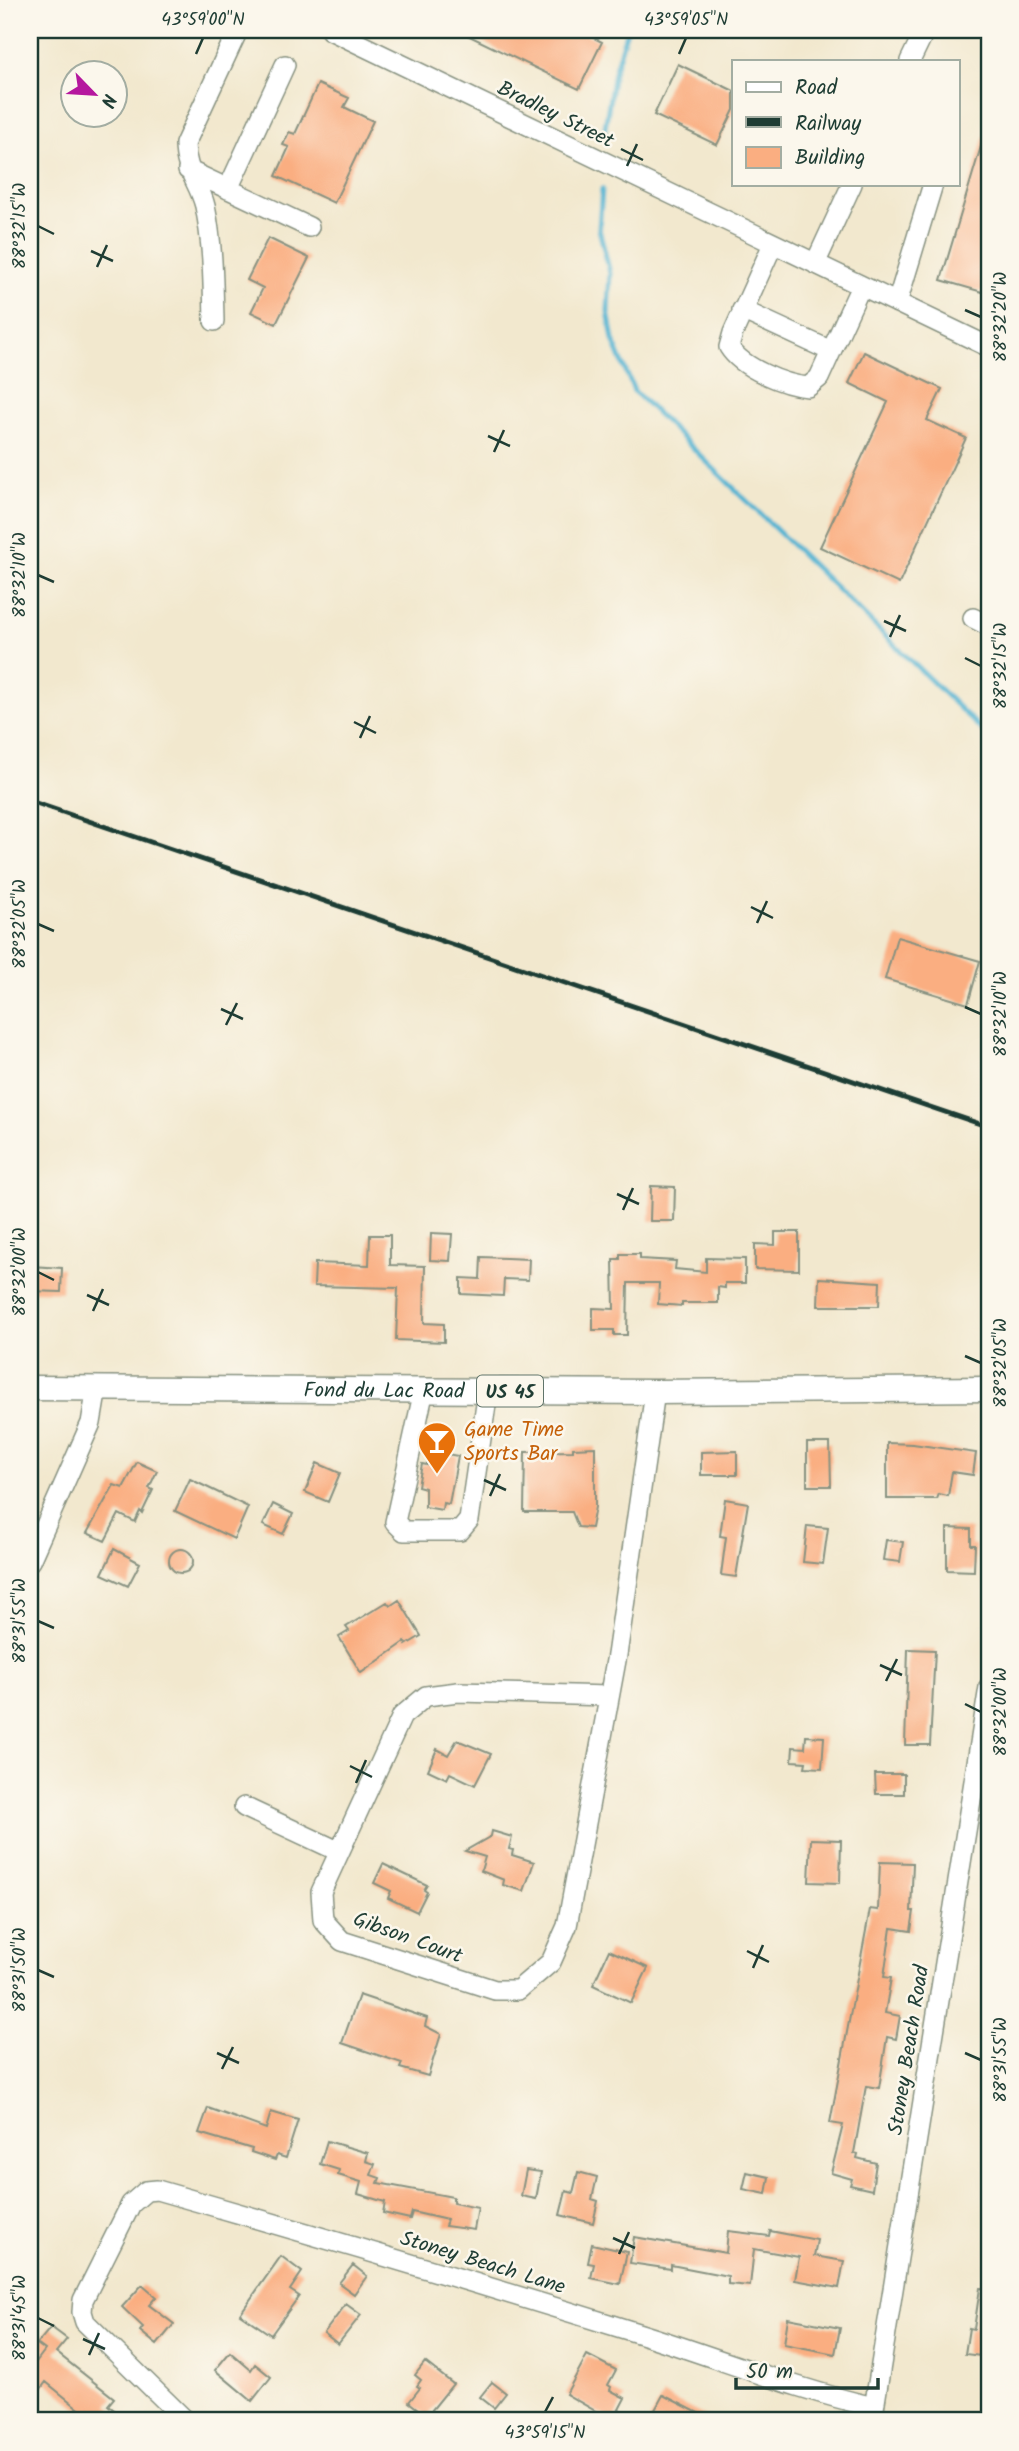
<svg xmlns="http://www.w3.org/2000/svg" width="1019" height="2451" font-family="Kalam,sans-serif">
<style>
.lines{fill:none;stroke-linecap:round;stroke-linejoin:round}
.stream{stroke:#53b4d2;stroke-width:5}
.building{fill:#faae81}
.minor-casing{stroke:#889281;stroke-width:22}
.major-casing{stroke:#889281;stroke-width:27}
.minor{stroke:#fff;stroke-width:19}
.major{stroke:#fff;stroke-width:24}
.rail{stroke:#1f3d34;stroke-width:5}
.ticks{fill:none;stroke:#1f3d34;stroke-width:2.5}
.labels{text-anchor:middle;stroke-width:5;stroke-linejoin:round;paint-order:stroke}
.shield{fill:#fbf7ec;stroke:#61756b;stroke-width:2}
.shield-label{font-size:19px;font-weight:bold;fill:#1f3d34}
.street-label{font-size:21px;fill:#1f3d34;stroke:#fbf7ec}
.food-label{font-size:21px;fill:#c56008;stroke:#fbf7ec;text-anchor:start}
.neatline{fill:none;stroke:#1f3d34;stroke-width:2.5}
.ticks-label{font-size:18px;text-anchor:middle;fill:#1f3d34}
</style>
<rect width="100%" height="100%" fill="#fbf7ec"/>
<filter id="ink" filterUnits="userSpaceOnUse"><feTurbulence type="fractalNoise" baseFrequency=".0143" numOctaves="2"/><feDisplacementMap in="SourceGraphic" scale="14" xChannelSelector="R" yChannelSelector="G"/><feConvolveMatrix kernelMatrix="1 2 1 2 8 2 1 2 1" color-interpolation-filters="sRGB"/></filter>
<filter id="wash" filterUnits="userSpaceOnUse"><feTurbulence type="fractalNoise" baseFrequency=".00686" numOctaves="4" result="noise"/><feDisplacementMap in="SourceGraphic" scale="28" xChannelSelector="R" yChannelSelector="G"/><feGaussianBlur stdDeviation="1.57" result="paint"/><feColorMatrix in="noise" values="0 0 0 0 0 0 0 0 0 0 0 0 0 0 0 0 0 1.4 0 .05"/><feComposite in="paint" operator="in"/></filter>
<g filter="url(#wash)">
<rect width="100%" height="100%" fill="#f2e8ce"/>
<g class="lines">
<path class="stream" d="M604,134l10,-62 13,-42
M602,189l-3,40 11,44 -2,38 5,29 21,51 355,346"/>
</g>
<g id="blocks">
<path class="building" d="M457,30h121l24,12 -23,47z
M678,64l56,27v19l-17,35 -63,-30z
M318,84l31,14 -5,9 29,14 -39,82 -58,-27 13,-29 -6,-2 6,-13 6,2z
M985,133h4v161l-48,-14z
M268,238l41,20 -33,66 -25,-12 12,-24 -16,-8z
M864,352l78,37 -15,31 39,18 -67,146 -79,-37 68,-145 -39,-19z
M897,937l83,24 -12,43 -83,-25z
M651,1186l24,1 -1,34h-24z
M775,1232h24v38l-44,-1v-25l20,1z
M431,1233l21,1 -2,27 -20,-1z
M370,1235h20v30l35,1 -1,57 20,1v18l-48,-2 2,-52 -84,-2 1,-23 54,2z
M620,1254h20v5l36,2 -1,8 31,3v-14l39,1v24h-20v5l-7,-1v16h-36v3l-24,-2 1,-21h-31l-1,52h-13v-5h-21v-22l21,1 -1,-50h7z
M481,1257l48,2 -1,21 -24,-1 -1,17 -42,-2v-16l19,1z
M31,1266l31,2 -1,24 -31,-1z
M819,1278l61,4 -1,24h-61z
M807,1443h23l1,43h-24z
M887,1443l26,1 63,9 -3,22 -21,-3 -4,24 -9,-2 -2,5h-50z
M595,1447v60l-4,21 -13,-1 -6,-15h-48l1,-60 48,-1v-3z
M430,1451l28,5 -9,48 -6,-1 -1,7 -17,-3v-19l-7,-2 4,-22 5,1z
M737,1451v24h-36v-23z
M137,1462l20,9 -8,17 4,2 -11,23 -2,-2 -5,11 -16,-8 -14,27 -18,-8 27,-48 9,3z
M317,1463l23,10 -12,29 -23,-10z
M190,1479l58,28 -14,32 -59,-28z
M725,1499l23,4 -12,74 -15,-2 5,-38 -6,-1z
M273,1504l20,10 -10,20 -20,-9z
M807,1526l21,2 -5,36 -20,-2z
M947,1528l24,1v16h4l-1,26 -27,-1z
M886,1540l17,2 -3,20 -17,-2z
M169 1561a12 12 0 1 1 24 0a12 12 0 1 1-24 0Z
M114,1549l26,14 -12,23 -26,-12z
M399,1600l22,36 -15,9 -1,-3 -44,31 -22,-36 10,-6 -3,-4 41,-25 3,4z
M908,1649l27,1 -5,95h-25z
M806,1736l18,1 -2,31 -17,-1 1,-5 -14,-1 1,-14 12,1z
M457,1740l34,14 -16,31 -25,-12 -3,6 -19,-9 9,-21 11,6z
M875,1774h29v20h-28z
M492,1831l20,6 -3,12 4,1 -1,5 22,7 -10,29 -21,-6 1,-5 -23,-9 4,-14 -20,-6 26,-15z
M811,1839l30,1 -1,43 -31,-1z
M880,1862l33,1 -2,48h3l-3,20 -20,-3 -7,49 7,1 -6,35 15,3 -4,23 -9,-2 -8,51 -13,-2 -12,67 4,1 -1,4 19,5 -4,27 -22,-5 2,-6 -21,-6 12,-48 -13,-2 40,-214 8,1z
M383,1864l44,21 -3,5 3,2 -10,20 -29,-14 3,-7 -17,-8z
M609,1950l39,18 -17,35 -38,-18z
M359,1995l68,23 -2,8 16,8 -13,42 -28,-8 2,-5 -60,-20z
M208,2108l58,21 5,-17 27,8 -12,38 -9,-3 -2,5 -24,-8 1,-3 -53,-16z
M327,2141l41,12 -2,8 9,3 -4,11 9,3 -2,5 75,14v6l25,5 -4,22 -29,-4 2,-6 -35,-8 -2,7 -27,-6 2,-11 -27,-8 3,-12 -23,-7 1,-5 -19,-6z
M526,2170l15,2 -5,27 -15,-3z
M578,2172l19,5 -5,22 6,2 -5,22 -33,-8 6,-24 7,2z
M747,2172l22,5 -3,17 -23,-5z
M728,2231l41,5 1,-5 47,9 -3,16 30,5 -5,27 -44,-8 4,-23 -45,-8 -4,37 -22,-2v-8l-57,-11v4l-41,-6 4,-26 92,16z
M592,2244l35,8 -7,32 -29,-6 3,-14 -6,-1z
M281,2256l21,16 -12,18 9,6 -28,39 -31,-21z
M353,2265l14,11 -13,18 -15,-11z
M142,2285l14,12 -7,8 25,19 -17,21 -17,-14 3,-4 -21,-20z
M980,2288l9,1v68l-24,-3 4,-26 5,1z
M346,2304l15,11 -23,29 -14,-11z
M788,2318l52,10 -5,26 -51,-10z
M51,2327l16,12 -11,13 58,46 -6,7 20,16h-34l-48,-39 -16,21v-33l15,-20 -8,-6z
M230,2352l21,18 4,-6 16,13 -19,24 -37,-31z
M587,2355l29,15 -8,15 3,2 -1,3 15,8 -12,23 -47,-27z
M425,2362l28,22 -26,32 -18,-14 11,-14 -3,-2 4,-6 -6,-5z
M492,2382l14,11 -12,15 -14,-11z
M663,2395l51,26h-65z"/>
</g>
</g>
<g filter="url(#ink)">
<use href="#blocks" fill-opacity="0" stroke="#889281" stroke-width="2"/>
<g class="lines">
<g class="minor-casing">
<path id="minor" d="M330,30l659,317
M910,61l15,-31
M188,170l121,57
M228,189l57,-124
M773,244l-40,89 -4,14c13,21 55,38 79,40l11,-9 42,-92
M815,264l37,-80
M897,303l36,-119
M742,310l89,41
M214,321c-1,-40 -1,-76 -9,-115 -6,-24 -20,-35 -20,-62l53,-114
M973,618l16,8
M424,1390l-29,132 9,9h56l9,-11 19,-129
M30,1561l61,-138 6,-35
M609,1696l-151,-4 -32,4 -24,20 -81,176 2,28 19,21 153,49h23l33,-28 16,-36 50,-271 38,-263
M244,1807l94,44
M186,2421l-101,-99 -3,-10 1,-12 48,-96 15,-13 11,-1c162,46 323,94 484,144 78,24 153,55 233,73
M872,2421l117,-734"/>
</g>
<g class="major-casing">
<g id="major">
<path id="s1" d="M30,1388l625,4 334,-3"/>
</g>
</g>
<use href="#minor" class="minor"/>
<use href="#major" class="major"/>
<path class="rail" d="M30,801l959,326"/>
</g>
</g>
<path class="ticks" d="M196,54l7,-16M679,54l7,-16M621,149l22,11M627,166l10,-22M38,226l16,8M91,251l22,10M97,267l10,-22M965,310l16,7M488,436l22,10M494,452l10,-22M38,575l16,7M884,621l22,10M890,637l10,-22M965,658l16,8M354,722l22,11M360,738l10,-22M751,907l22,11M757,923l10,-22M38,924l16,7M965,1007l16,7M221,1009l22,10M226,1025l11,-22M617,1194l22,10M623,1210l10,-22M38,1272l16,8M87,1295l22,10M93,1311l10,-22M965,1356l16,7M484,1480l22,10M490,1496l10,-22M38,1621l16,7M880,1665l22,10M886,1681l11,-22M965,1704l16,8M350,1766l22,11M356,1783l10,-23M747,1951l22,11M753,1968l10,-23M38,1970l16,7M217,2053l22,10M965,2053l16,7M222,2069l11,-22M613,2238l22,10M619,2254l10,-22M38,2318l16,8M83,2339l22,10M89,2355l10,-22M545,2412l8,-15"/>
<defs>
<g id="bar-pin" transform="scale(2.0125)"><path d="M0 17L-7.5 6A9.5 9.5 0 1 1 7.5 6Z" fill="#e8710a" stroke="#fbf7ec"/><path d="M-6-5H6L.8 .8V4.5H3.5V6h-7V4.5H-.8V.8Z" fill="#fff"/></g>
</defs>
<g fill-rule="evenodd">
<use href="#bar-pin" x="437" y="1441"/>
</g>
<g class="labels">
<rect class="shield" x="477" y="1375.5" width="66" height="31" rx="5"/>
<g class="shield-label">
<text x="510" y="1398">US 45</text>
</g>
<g class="street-label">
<text transform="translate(556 114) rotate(26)" y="7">Bradley Street</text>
<text dy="7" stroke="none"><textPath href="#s1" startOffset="354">Fond du Lac Road</textPath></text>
<text transform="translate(408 1937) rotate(20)" y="7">Gibson Court</text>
<text transform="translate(908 2050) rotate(-81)" y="7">Stoney Beach Road</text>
<text transform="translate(483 2262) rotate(17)" y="7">Stoney Beach Lane</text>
</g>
<g class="food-label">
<text x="464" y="1436">Game Time<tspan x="464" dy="24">Sports Bar</tspan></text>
</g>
</g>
<rect width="1019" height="2451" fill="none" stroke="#fbf7ec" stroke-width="77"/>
<rect x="732" y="60" width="228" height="126" fill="#fbf7ec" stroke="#a3ada2" stroke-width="2"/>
<rect x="746" y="82" width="35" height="10" fill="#ffffff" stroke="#a3ada2" stroke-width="2"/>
<text x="795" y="94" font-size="21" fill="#1f3d34">Road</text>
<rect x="746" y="117" width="35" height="10" fill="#1f3d34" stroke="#a3ada2" stroke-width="2"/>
<text x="795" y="130" font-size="21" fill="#1f3d34">Railway</text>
<rect x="746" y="147" width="35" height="21" fill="#faae81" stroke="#a3ada2" stroke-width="2"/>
<text x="795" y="164" font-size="21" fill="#1f3d34">Building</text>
<g transform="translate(94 94) rotate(115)"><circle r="33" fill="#fbf7ec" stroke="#a3ada2" stroke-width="2"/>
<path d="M0-5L12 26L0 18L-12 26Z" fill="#b5179e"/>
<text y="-10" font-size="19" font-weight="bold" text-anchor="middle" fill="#1f3d34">N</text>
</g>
<path d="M736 2378v10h142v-10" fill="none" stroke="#1f3d34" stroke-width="3.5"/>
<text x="746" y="2378" font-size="21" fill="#1f3d34" stroke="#fbf7ec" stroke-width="5" paint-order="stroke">50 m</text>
<rect x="38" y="38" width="943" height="2374" class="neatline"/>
<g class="ticks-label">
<text x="203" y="25">43°59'00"N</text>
<text x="686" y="25">43°59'05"N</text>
<text transform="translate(19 226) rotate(-90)" y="6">88°32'15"W</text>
<text transform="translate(1000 317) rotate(-90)" y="6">88°32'20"W</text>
<text transform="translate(19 575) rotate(-90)" y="6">88°32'10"W</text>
<text transform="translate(1000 666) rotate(-90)" y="6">88°32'15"W</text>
<text transform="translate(19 924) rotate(-90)" y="6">88°32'05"W</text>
<text transform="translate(1000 1014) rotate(-90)" y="6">88°32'10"W</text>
<text transform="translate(19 1272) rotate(-90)" y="6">88°32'00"W</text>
<text transform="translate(1000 1363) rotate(-90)" y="6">88°32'05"W</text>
<text transform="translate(19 1621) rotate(-90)" y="6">88°31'55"W</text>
<text transform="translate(1000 1712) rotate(-90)" y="6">88°32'00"W</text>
<text transform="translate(19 1970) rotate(-90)" y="6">88°31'50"W</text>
<text transform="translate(1000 2060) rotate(-90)" y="6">88°31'55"W</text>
<text transform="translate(19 2318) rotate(-90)" y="6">88°31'45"W</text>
<text x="545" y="2438">43°59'15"N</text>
</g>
</svg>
